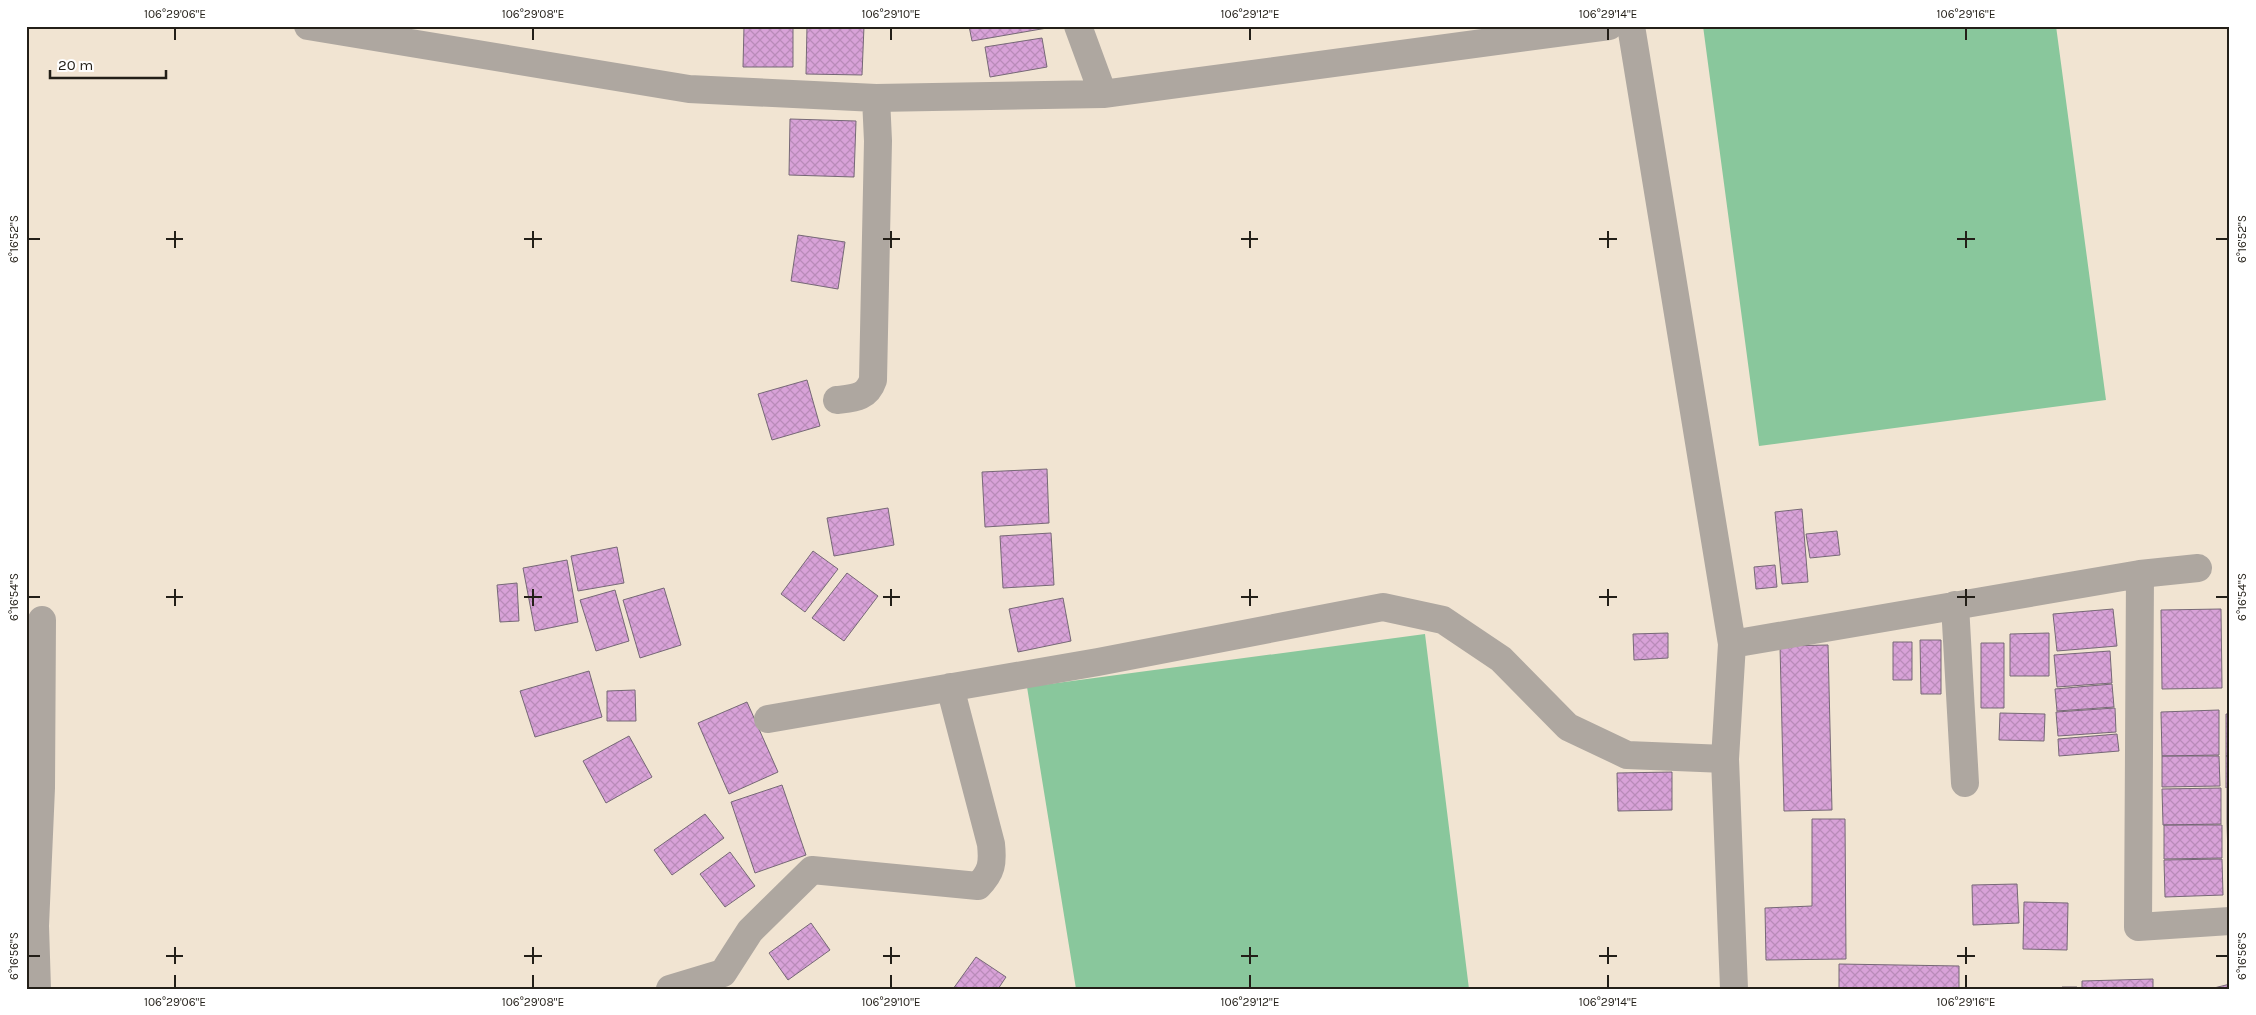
<svg xmlns="http://www.w3.org/2000/svg" width="2256" height="1015" font-family="Karla,sans-serif">
<style>
.pitch{fill:#89c79c}
.building{fill:url(#building-cross-hatch);stroke:#766876}
.lines{fill:none;stroke-linecap:round;stroke-linejoin:round}
.street{stroke:#aea7a0;stroke-width:28}
.ticks{fill:none;stroke:#231f18;stroke-width:2}
.neatline{fill:none;stroke:#231f18;stroke-width:2}
.ticks-label{font-size:12px;text-anchor:middle;fill:#231f18}
</style>
<defs>
<pattern id="building-cross-hatch" width="8" height="8" patternUnits="userSpaceOnUse" patternTransform="scale(1.25)"><rect width="8" height="8" fill="#d8a2d8"/><path d="M0 0l8 8M0 8l8-8" fill="none" stroke="#b98bb9"/></pattern>
</defs>
<rect width="100%" height="100%" fill="#f1e4d2"/>
<path class="pitch" d="M1703,26h353l50,374 -347,46z
M1425,634l44,355h-393l-49,-302z"/>
<path class="building" d="M744,26h49v41h-50z
M807,26h57l-2,49 -56,-1z
M969,26h78v2l-75,13z
M1042,38l5,29 -57,10 -5,-30z
M790,119l66,2 -2,56 -65,-2z
M798,235l47,7 -7,47 -47,-8z
M807,380l13,46 -48,14 -14,-46z
M1047,469l2,54 -64,4 -3,-55z
M888,508l6,37 -60,11 -7,-38z
M1802,509l6,73 -26,2 -7,-72z
M1837,531l3,24 -30,3 -4,-24z
M1051,533l3,52 -51,3 -3,-52z
M617,547l7,36 -46,8 -7,-35z
M813,551l25,18 -33,43 -24,-18z
M567,560l11,62 -43,9 -12,-63z
M1775,565l2,22 -21,2 -2,-22z
M847,573l31,23 -34,45 -32,-23z
M517,583l2,38 -19,1 -3,-37z
M664,588l17,57 -41,13 -17,-58z
M615,590l14,51 -33,10 -16,-51z
M1063,598l8,43 -53,11 -9,-43z
M2113,609l4,37 -60,5 -4,-37z
M2221,609l1,79 -60,1 -1,-79z
M1668,633v25l-34,2 -1,-26z
M2049,633v43h-39v-42z
M1920,640h21v54h-20z
M1893,642h19v38h-19z
M1981,643h23v65h-23z
M1828,645l4,165 -48,1 -4,-165z
M2110,651l2,32 -55,4 -3,-32z
M589,671l13,46 -67,20 -15,-46z
M2112,684l2,23 -57,4 -2,-22z
M635,690l1,31h-29v-30z
M747,702l31,70 -49,22 -31,-71z
M2115,708l1,24 -58,4 -2,-24z
M2219,710v45l-57,1 -1,-44z
M2000,713l45,1 -1,27 -45,-1z
M2226,714h4v41l-4,1z
M2117,734l2,17 -60,5 -1,-17z
M629,736l23,41 -46,26 -23,-42z
M2162,756h57l1,30 -58,1z
M2226,756h4v32h-4z
M1672,772v38l-54,1 -1,-38z
M782,785l24,70 -51,18 -24,-71z
M2221,788v36l-58,1 -1,-36z
M2227,789h3v34h-3z
M705,814l19,24 -52,37 -18,-25z
M1812,819h33l1,140 -80,1 -1,-52 47,-2z
M2227,823h3v35h-2z
M2164,825h58v33l-58,1z
M730,852l25,34 -30,21 -25,-33z
M2222,859l1,36 -58,2 -1,-37z
M2228,860h2v37h-2z
M2017,884l2,39 -46,2 -1,-40z
M2024,902l44,1 -1,47 -44,-1z
M811,923l19,27 -42,30 -19,-27z
M976,957l30,20 -8,12h-45z
M1839,964l120,2v23h-120z
M2153,979v10h-71v-8z
M2230,984v5h-20z
M2062,987h15v2h-15z"/>
<g class="lines">
<path class="street" d="M308,26l381,63 187,9 227,-4 506,-68
M1078,26l25,68
M1631,26l101,618 -7,115 9,230
M837,400c17,-2 30,-2 36,-20l5,-239 -2,-43
M2140,574l58,-6
M1955,605l10,178
M1732,644l408,-70 -2,353 92,-6
M768,719l330,-57 285,-55 60,13 58,39 67,68 59,28 98,4
M26,919l9,7 6,-138 1,-168
M26,925l9,1 2,63
M670,989l53,-16 27,-42 62,-61 166,16c14,-14 15,-23 13,-42l-41,-157"/>
</g>
<path class="ticks" d="M175,28v12M533,28v12M891,28v12M1250,28v12M1608,28v12M1966,28v12M175,231v17M533,231v17M891,231v17M1250,231v17M1608,231v17M1966,231v17M28,239h12M166,239h17M524,239h18M883,239h17M1241,239h17M1599,239h18M1957,239h18M2216,239h12M175,589v17M533,589v17M891,589v17M1250,589v17M1608,589v17M1966,589v17M28,597h12M166,597h17M524,597h18M883,597h17M1241,597h17M1599,597h18M1957,597h18M2216,597h12M175,947v17M533,947v17M891,947v17M1250,947v17M1608,947v17M1966,947v17M28,956h12M166,956h17M524,956h18M883,956h17M1241,956h17M1599,956h18M1957,956h18M2216,956h12M175,975v13M533,975v13M891,975v13M1250,975v13M1608,975v13M1966,975v13"/>
<rect width="2256" height="1015" fill="none" stroke="#ffffff" stroke-width="55"/>
<path d="M50 70v8h116v-8" fill="none" stroke="#231f18" stroke-width="2.5"/>
<text x="58" y="70" font-size="15" fill="#231f18" stroke="#ffffff" stroke-width="4" paint-order="stroke">20 m</text>
<rect x="28" y="28" width="2200" height="960" class="neatline"/>
<g class="ticks-label">
<text x="175" y="18">106°29'06"E</text>
<text x="533" y="18">106°29'08"E</text>
<text x="891" y="18">106°29'10"E</text>
<text x="1250" y="18">106°29'12"E</text>
<text x="1608" y="18">106°29'14"E</text>
<text x="1966" y="18">106°29'16"E</text>
<text transform="translate(14 239) rotate(-90)" y="4">6°16'52"S</text>
<text transform="translate(2242 239) rotate(-90)" y="4">6°16'52"S</text>
<text transform="translate(14 597) rotate(-90)" y="4">6°16'54"S</text>
<text transform="translate(2242 597) rotate(-90)" y="4">6°16'54"S</text>
<text transform="translate(14 956) rotate(-90)" y="4">6°16'56"S</text>
<text transform="translate(2242 956) rotate(-90)" y="4">6°16'56"S</text>
<text x="175" y="1006">106°29'06"E</text>
<text x="533" y="1006">106°29'08"E</text>
<text x="891" y="1006">106°29'10"E</text>
<text x="1250" y="1006">106°29'12"E</text>
<text x="1608" y="1006">106°29'14"E</text>
<text x="1966" y="1006">106°29'16"E</text>
</g>
</svg>
